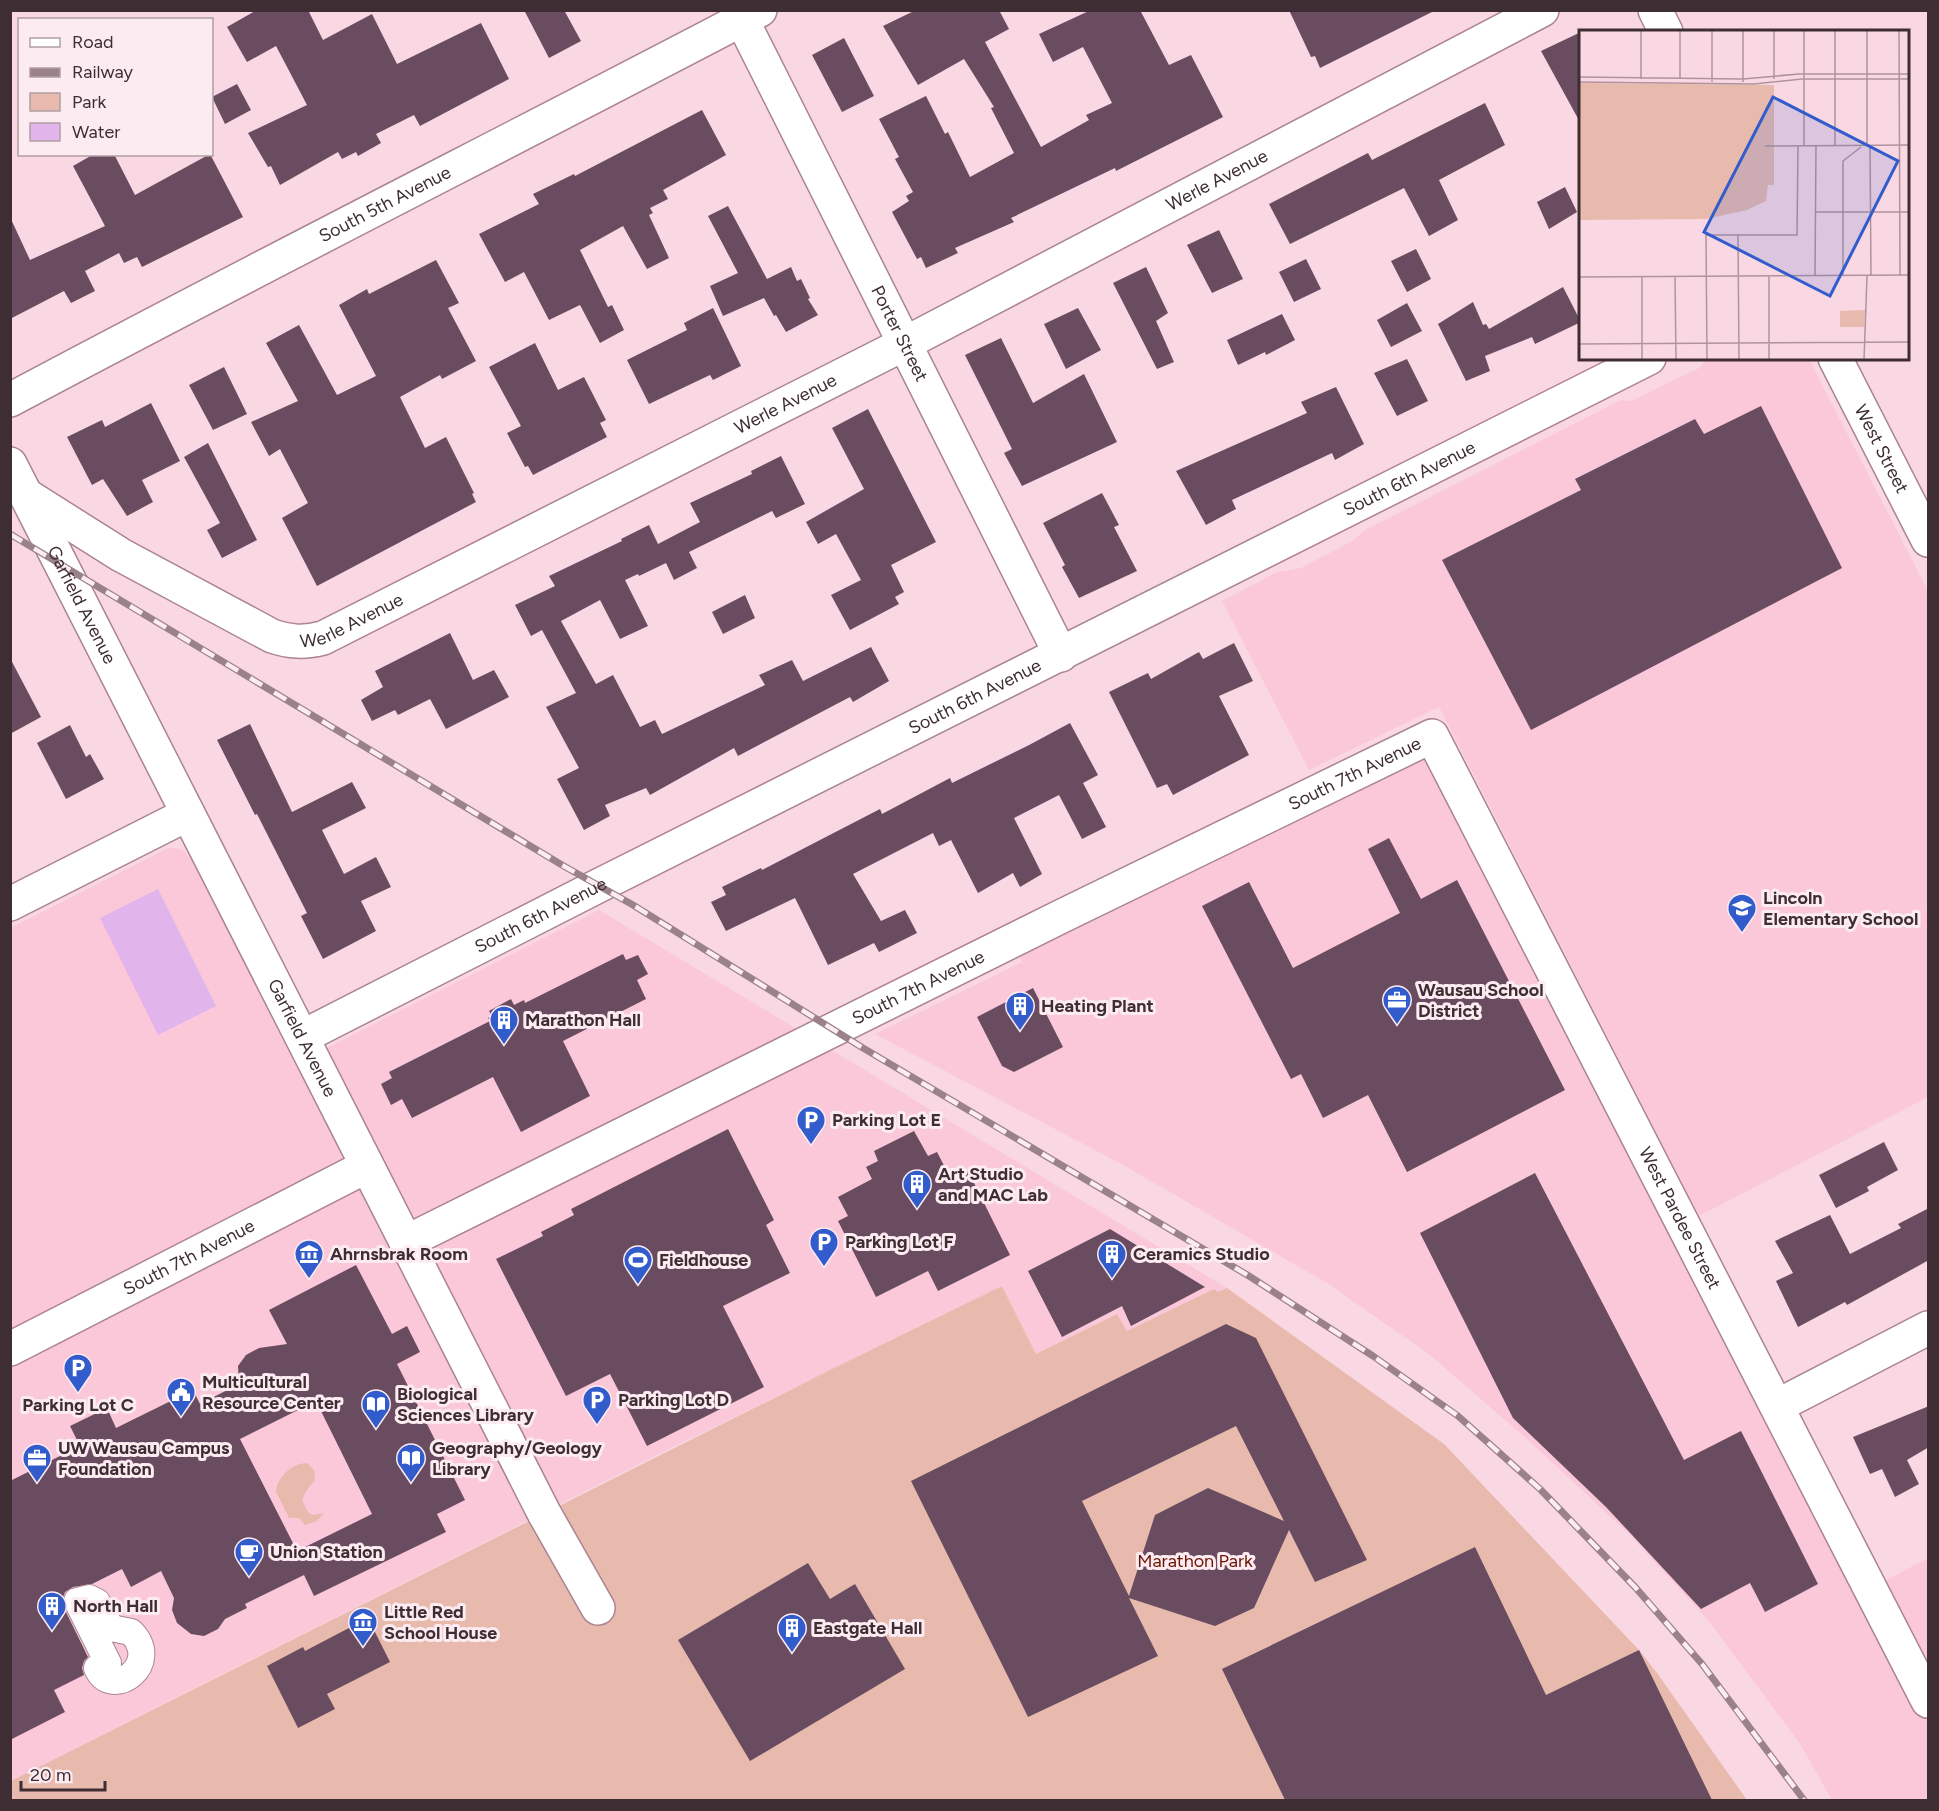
<svg xmlns="http://www.w3.org/2000/svg" width="1939" height="1811" font-family="Figtree,sans-serif">
<style>
.built{fill:#fac8d9}
.green{fill:#e8baae}
.water{fill:#e2b4ec}
.building{fill:#694c60;fill-rule:evenodd}
.lines{fill:none;stroke-linecap:round;stroke-linejoin:round}
.pedestrian-casing{stroke:#aa8490;stroke-width:28}
.minor-casing{stroke:#aa8490;stroke-width:36}
.pedestrian{stroke:#fff;stroke-width:26}
.minor{stroke:#fff;stroke-width:33}
.rail-casing{stroke:#9b828a;stroke-width:7}
.rail{stroke:#fcebf0;stroke-width:4.5;stroke-dasharray:14;stroke-linecap:butt}
.labels{text-anchor:middle;stroke-width:6;stroke-linejoin:round;paint-order:stroke}
.street-label{font-size:18px;fill:#3e2e33;stroke:#fcebf0}
.poi-label{font-size:18px;font-weight:bold;fill:#3e2e33;stroke:#fcebf0;text-anchor:start}
.park-label{font-size:18px;fill:#6a1502;stroke:#fcebf0}
.inset-road{fill:none;stroke:#af949d;stroke-width:1.5}
.view{fill:#325ccc;fill-opacity:0.15;stroke:#325ccc;stroke-width:3}
.inset-edge{fill:none;stroke:#3e2e33;stroke-width:3}
</style>
<rect width="100%" height="100%" fill="#fad8e3"/>
<path class="built" d="M1707,359h102l119,232v506l-229,119 -260,-509 -130,63 -87,-169 55,-29 24,-4 53,-28 11,-10 256,-130 10,1 68,-33z
M1432,736l439,852 57,-30v242h-96l-32,-56 -92,-124 -81,-88 -100,-93 -97,-84 -103,-72 -202,-117 -250,-132 147,-72 -11,-21z
M168,848l14,1 11,13 102,202 304,-154 628,378 -9,4 -4,-3 -87,42 -10,-17 -81,40 -34,-68 -343,168 -648,327v-853z"/>
<path class="green" d="M1002,1286l34,68 81,-40 10,17 87,-42 4,3 9,-4 217,156 195,206 18,23 90,127h-1736v-19l821,-412z
M307,1463l7,7 1,10 -9,11 -4,9 6,12 5,3 11,-2 -7,8 -12,4 -6,-7h-10l-13,-26c1,-15 16,-29 31,-29z"/>
<path class="water" d="M158,889l58,117 -58,29 -58,-117z"/>
<path class="building" d="M257,10h51l15,30 49,-26 25,50 84,-41 28,56 -89,47 -6,-11 -38,19 5,9 -23,13 -2,-4 -14,7 -4,-7 -58,33 -9,-19 -3,1 -20,-34 59,-28 -31,-59 -29,16 -20,-35z
M524,10h40l17,31 -32,17z
M916,10h83l10,19 -24,13 56,105 48,-27 -3,-5 26,-12 -29,-56 -30,15 -14,-28 52,-24h49l29,55 22,-10 32,62 -107,54 -1,-3 -104,50 3,4 -59,26 3,5 -32,15 -5,-11 -4,2 -25,-47 17,-11 -3,-5 7,-4 -18,-33 4,-2 -20,-38 47,-23 19,38 3,-2 22,45 44,-24 -23,-45 3,-1 -30,-48 -46,26 -35,-59z
M1289,10h147l-116,58 -5,-12 -4,1z
M1581,32v92l-40,-73z
M844,38l30,58 -32,16 -30,-57z
M237,84l14,26 -26,14 -13,-27z
M1485,103l20,42 -66,35 19,40 -29,16 -25,-48 -114,56 -21,-40 99,-51 4,7z
M702,110l24,45 -63,35 5,9 -18,9 3,5 -4,2 20,43 -22,11 -24,-43 -43,24 28,57 4,-2 12,25 -24,13 -20,-38 -31,15 -25,-48 -19,10 -26,-48 60,-30 -6,-10 41,-20 1,2z
M94,154h20l21,41 75,-41 33,63 -101,50 -5,-10 -13,6 -5,-10 -34,18 10,20 -24,12 -7,-12 -54,28v-102l20,43 75,-34 -32,-60z
M1565,187l12,25 -28,17 -12,-27z
M728,206l39,73 24,-12 6,14 4,-2 9,19 -2,1 10,16 -32,17 -10,-17 -2,1 -10,-18 -41,18 -13,-30 28,-13 -30,-57z
M1219,230l24,49 -31,14 -25,-48z
M1416,249l15,30 -24,13 -16,-31z
M1306,259l15,30 -27,13 -15,-30z
M436,260l23,43 -11,5 28,53 -34,18 -2,-4 -40,22 25,51 21,-11 28,56 -2,1 4,8 -159,84 -35,-68 26,-15 -28,-54 -11,7 -18,-34 47,-21 -32,-58 33,-18 38,70 39,-19 -37,-71 28,-16 2,5z
M1146,267l22,46 -12,8 18,41 -17,7 -44,-86z
M1563,287l18,35 -46,22 -3,-7 -47,19 5,15 -24,10 -28,-57 35,-22 10,23 3,-1 3,5z
M1407,303l15,28 -31,16 -14,-27z
M713,308l28,58 -28,14 -3,-5 -61,29 -22,-44 60,-30 -3,-7z
M1078,308l23,42 -35,19 -22,-45z
M1282,314l13,26 -29,15 -1,-3 -27,13 -11,-25z
M1001,338l32,65 51,-29 33,68 -95,44 -18,-33 8,-4 -47,-94z
M535,343l23,47 26,-13 22,43 -6,3 7,14 -74,38 -5,-9 -3,1 -18,-34 14,-7 -32,-59z
M1407,359l21,42 -31,15 -23,-43z
M224,367l23,47 -34,16 -24,-45z
M1336,387l28,57 -29,16 -3,-7 -100,47 4,9 -30,16 -30,-54 131,-58 -6,-11z
M151,403l29,58 -38,19 11,22 -26,14 -24,-37 -11,6 -25,-48 35,-17 3,7z
M1761,406l81,162 -311,162 -89,-170 139,-70 -6,-11 120,-60 9,15z
M868,409l68,133 -45,23 13,27 -9,5 4,7 -49,26 -19,-35 30,-15 -25,-46 -18,10 -12,-22 58,-33 -32,-61z
M208,443l49,97 -35,18 -15,-28 13,-7 -36,-66z
M781,456l24,48 -29,14 -4,-7 -83,41 8,16 -23,12 -8,-17 -27,13 -1,-2 -13,6 23,46 -28,13 -20,-39 -39,21 35,63 17,-9 27,52 15,-7 7,14 103,-49 -6,-10 33,-15 11,21 68,-34 18,34 -36,21 -3,-5 -112,59 -4,-8 -84,47 -4,-7 -41,17 5,11 -26,14 -27,-51 22,-11 -33,-61 30,-14 -34,-63 -11,6 -16,-31 40,-19 -6,-10 73,-35 -1,-2 28,-14 9,19 42,-22 -10,-19 62,-29 -1,-3z
M1102,493l17,32 -5,2 23,44 -58,27 -17,-31 3,-2 -22,-42z
M745,595l10,23 -32,16 -11,-22z
M450,633l23,47 21,-10 15,27 -63,32 -16,-30 -32,16 -3,-5 -23,11 -11,-21 22,-13 -8,-16z
M1234,643l19,38 -34,15 30,59 -76,40 -6,-11 -10,4 -48,-96 39,-19 3,6 48,-27 4,7z
M10,658l31,59 -31,17z
M1070,723l28,52 -15,8 23,44 -24,12 -23,-44 -45,23 28,56 -22,13 -7,-14 -35,20 -27,-53 -12,6 -6,-13 -80,41 28,47 24,-11 12,23 -38,19 -5,-9 -46,22 -33,-67 -69,33 -15,-29 15,-7 -4,-8 39,-19 1,2 118,-61 2,5 68,-36 2,5 79,-39z
M250,724l42,88 60,-30 14,26 -44,22 22,44 32,-17 15,30 -30,14 15,30 -53,28 -22,-43 6,-3 -50,-99 -2,1 -38,-75z
M70,725l16,32 4,-3 14,25 -38,20 -29,-56z
M1389,838l32,61 36,-19 108,210 -158,82 -39,-77 -45,23 -22,-44 -10,5 -89,-173 47,-24 44,86 107,-55 -32,-64z
M623,954l3,6 12,-5 10,19 -11,6 9,19 -83,42 27,55 -69,36 -28,-55 -81,41 -10,-19 -11,6 -10,-21 11,-6 -3,-6 101,-51 -2,-3 4,-2 -3,-5 22,-12 3,6 10,-5 1,3z
M1033,988l30,59 -49,25 -12,-6 -25,-49z
M728,1129l46,91 -8,5 24,48 -67,33 41,81 -117,59 -37,-72 -44,22 -70,-137 47,-23 -2,-4 33,-17 -3,-6z
M914,1131l14,25 9,-4 14,27 17,-8 42,84 -72,36 -10,-20 -52,26 -38,-76 10,-5 -10,-19 34,-18 -6,-12 12,-6 -4,-10z
M1884,1142l14,28 -31,17 2,4 -33,17 -17,-33z
M1535,1173l149,287 57,-29 77,153 -53,28 -15,-29 -49,26 -95,-102 -93,-89 -93,-185z
M1929,1208v52l-82,45 -2,-3 -47,25 -22,-46 17,-8 -18,-32 55,-26 20,39 51,-26 -3,-4z
M1110,1229l95,58 -74,39 -9,-20 -60,31 -34,-66z
M356,1265l36,69 15,-8 13,26 -23,12 68,136 -28,14 9,18 -132,64 -10,-21 -59,29 2,4 -22,11 -7,10 -14,7 -13,-2 -14,-11 -5,-13 2,-12 -13,-27 -30,16 -9,-18 -30,15 -19,3 -8,5 -3,8 2,8 24,49 -4,4 -2,7 2,7 -30,15 11,22 -55,28v-259l70,-35 -10,-20 37,-18 9,20 77,-38 7,14 39,-20 -1,-18 8,-11 13,-7 28,-4 -18,-34zM316,1401l56,113 -75,37 -57,-112z
M1226,1324l30,14 111,222 -52,22 -26,-52 -35,78 -39,18 -86,-28 29,58 -130,61 -117,-236zM1236,1426l48,95 -76,-33 -53,27 -26,81 -47,-95z
M1929,1406v41l-22,13 12,24 -24,13 -13,-28 -12,5 -17,-37z
M1475,1547l71,148 93,-45 73,150h-427l-63,-131z
M808,1563l22,36 25,-15 50,85 -155,92 -72,-121z
M368,1618l22,44 -63,32 8,15 -37,19 -31,-62 36,-19 2,4z"/>
<g class="lines">
<g class="pedestrian-casing">
<path id="pedestrian" d="M89,1598l8,4 14,26 20,4c32,32 -19,69 -34,36l11,-5 -31,-62z"/>
</g>
<g class="minor-casing">
<g id="minor">
<path id="s1" d="M737,10l324,645"/>
<path d="M1655,10l11,22"/>
<path id="s2" d="M1835,358l93,182"/>
<path id="s3" d="M10,400c249,-133 500,-259 750,-390"/>
<path id="s4" d="M10,464l534,1049 54,95"/>
<path id="s5" d="M26,495l95,60 151,81c18,6 32,7 51,2l581,-294 638,-334"/>
<path d="M10,904l178,-90"/>
<path id="s6" d="M302,1037l296,-151 1051,-528"/>
<path id="s7" d="M406,1242l656,-326 370,-180 496,965"/>
<path id="s8" d="M10,1349l357,-183"/>
<path d="M1777,1406l151,-78"/>
</g>
</g>
<use href="#pedestrian" class="pedestrian"/>
<use href="#minor" class="minor"/>
<g class="rail-casing">
<path id="rail" d="M10,534l552,331 71,40 230,143 386,228 124,80 85,60 82,73 95,98 67,77 102,136"/>
</g>
<use href="#rail" class="rail"/>
</g>
<defs>
<g id="school-pin" transform="scale(1.5)"><path d="M0 17L-7.5 6A9.5 9.5 0 1 1 7.5 6Z" fill="#325ccc" stroke="#fcebf0"/><path d="M0-5L7-2L0 1L-7-2ZM-4 1L0 2.5L4 1V4Q0 6-4 4Z" fill="#fff"/></g>
<g id="office-pin" transform="scale(1.5)"><path d="M0 17L-7.5 6A9.5 9.5 0 1 1 7.5 6Z" fill="#325ccc" stroke="#fcebf0"/><path d="M-6-3h4V-5.5h4V-3h4V5H-6ZM-1-4.5V-3h2v-1.5ZM-6 0V1H6V0Z" fill="#fff"/></g>
<g id="building-pin" transform="scale(1.5)"><path d="M0 17L-7.5 6A9.5 9.5 0 1 1 7.5 6Z" fill="#325ccc" stroke="#fcebf0"/><path d="M-4-6H4V6H1V3H-1V6H-4ZM-2.5-4.3h1.7v1.8h-1.7ZM.8-4.3h1.7v1.8H.8ZM-2.5-1h1.7V.8h-1.7ZM.8-1h1.7V.8H.8Z" fill="#fff"/></g>
<g id="parking-pin" transform="scale(1.5)"><path d="M0 17L-7.5 6A9.5 9.5 0 1 1 7.5 6Z" fill="#325ccc" stroke="#fcebf0"/><path d="M-3.5-5.5H1a3.5 3.5 0 0 1 0 7H-1V5.5H-3.5ZM-1-3.4V-.6H.8a1.4 1.4 0 0 0 0-2.8Z" fill="#fff"/></g>
<g id="museum-pin" transform="scale(1.5)"><path d="M0 17L-7.5 6A9.5 9.5 0 1 1 7.5 6Z" fill="#325ccc" stroke="#fcebf0"/><path d="M0-6L6-3V-2H-6V-3ZM-5-1h2V3h-2ZM-1-1h2V3h-2ZM3-1h2V3H3ZM-6 4H6V6H-6Z" fill="#fff"/></g>
<g id="stadium-pin" transform="scale(1.5)"><path d="M0 17L-7.5 6A9.5 9.5 0 1 1 7.5 6Z" fill="#325ccc" stroke="#fcebf0"/><path d="M0-5a6.5 5 0 1 0 0 10a6.5 5 0 1 0 0-10ZM-3.5-1.8h7v3.6h-7Z" fill="#fff"/></g>
<g id="civic-pin" transform="scale(1.5)"><path d="M0 17L-7.5 6A9.5 9.5 0 1 1 7.5 6Z" fill="#325ccc" stroke="#fcebf0"/><path d="M-.6-6.5H3V-4.5H.6V-3L4-1V1h2V6H-6V1h2V-1L-.6-3ZM-1.2 2.5V6h2.4V2.5Z" fill="#fff"/></g>
<g id="library-pin" transform="scale(1.5)"><path d="M0 17L-7.5 6A9.5 9.5 0 1 1 7.5 6Z" fill="#325ccc" stroke="#fcebf0"/><path d="M-6-4Q-3-5.5-.7-3.5V5Q-3 3-6 4ZM6-4Q3-5.5 .7-3.5V5Q3 3 6 4Z" fill="#fff"/></g>
<g id="cafe-pin" transform="scale(1.5)"><path d="M0 17L-7.5 6A9.5 9.5 0 1 1 7.5 6Z" fill="#325ccc" stroke="#fcebf0"/><path d="M-5.5-4.5H6V0H3Q3 3.5 0 3.5H-2.5Q-5.5 3.5-5.5 0ZM3-3.2v2h1.7v-2ZM-6 4.5H4V6H-6Z" fill="#fff"/></g>
</defs>
<g fill-rule="evenodd">
<use href="#school-pin" x="1742" y="908"/>
<use href="#office-pin" x="1397" y="1000"/>
<use href="#building-pin" x="1020" y="1006"/>
<use href="#building-pin" x="504" y="1020"/>
<use href="#parking-pin" x="811" y="1120"/>
<use href="#building-pin" x="917" y="1184"/>
<use href="#parking-pin" x="824" y="1242"/>
<use href="#museum-pin" x="309" y="1254"/>
<use href="#building-pin" x="1112" y="1254"/>
<use href="#stadium-pin" x="638" y="1260"/>
<use href="#parking-pin" x="78" y="1368"/>
<use href="#civic-pin" x="181" y="1392"/>
<use href="#parking-pin" x="597" y="1400"/>
<use href="#library-pin" x="376" y="1404"/>
<use href="#office-pin" x="37" y="1458"/>
<use href="#library-pin" x="411" y="1458"/>
<use href="#cafe-pin" x="249" y="1552"/>
<use href="#building-pin" x="52" y="1606"/>
<use href="#museum-pin" x="363" y="1622"/>
<use href="#building-pin" x="792" y="1628"/>
</g>
<g class="labels">
<g class="street-label">
<text dy="6" stroke="none"><textPath href="#s5" startOffset="1340">Werle Avenue</textPath></text>
<text dy="6" stroke="none"><textPath href="#s3" startOffset="423">South 5th Avenue</textPath></text>
<text dy="6" stroke="none"><textPath href="#s1" startOffset="362">Porter Street</textPath></text>
<text dy="6" stroke="none"><textPath href="#s5" startOffset="854">Werle Avenue</textPath></text>
<text dy="6" stroke="none"><textPath href="#s2" startOffset="102">West Street</textPath></text>
<text dy="6" stroke="none"><textPath href="#s6" startOffset="1240">South 6th Avenue</textPath></text>
<text dy="6" stroke="none"><textPath href="#s4" startOffset="158">Garfield Avenue</textPath></text>
<text dy="6" stroke="none"><textPath href="#s5" startOffset="368">Werle Avenue</textPath></text>
<text dy="6" stroke="none"><textPath href="#s6" startOffset="754">South 6th Avenue</textPath></text>
<text dy="6" stroke="none"><textPath href="#s7" startOffset="1058">South 7th Avenue</textPath></text>
<text dy="6" stroke="none"><textPath href="#s6" startOffset="268">South 6th Avenue</textPath></text>
<text dy="6" stroke="none"><textPath href="#s7" startOffset="572">South 7th Avenue</textPath></text>
<text dy="6" stroke="none"><textPath href="#s4" startOffset="644">Garfield Avenue</textPath></text>
<text dy="6" stroke="none"><textPath href="#s7" startOffset="1686">West Pardee Street</textPath></text>
<text dy="6" stroke="none"><textPath href="#s8" startOffset="201">South 7th Avenue</textPath></text>
</g>
<g class="poi-label">
<text x="1763" y="904">Lincoln<tspan x="1763" dy="21">Elementary School</tspan></text>
<text x="1418" y="996">Wausau School<tspan x="1418" dy="21">District</tspan></text>
<text x="1041" y="1012">Heating Plant</text>
<text x="525" y="1026">Marathon Hall</text>
<text x="832" y="1126">Parking Lot E</text>
<text x="938" y="1180">Art Studio<tspan x="938" dy="21">and MAC Lab</tspan></text>
<text x="845" y="1248">Parking Lot F</text>
<text x="330" y="1260">Ahrnsbrak Room</text>
<text x="1133" y="1260">Ceramics Studio</text>
<text x="659" y="1266">Fieldhouse</text>
<text x="202" y="1388">Multicultural<tspan x="202" dy="21">Resource Center</tspan></text>
<text x="397" y="1400">Biological<tspan x="397" dy="21">Sciences Library</tspan></text>
<text x="618" y="1406">Parking Lot D</text>
<text x="78" y="1411" text-anchor="middle">Parking Lot C</text>
<text x="58" y="1454">UW Wausau Campus<tspan x="58" dy="21">Foundation</tspan></text>
<text x="432" y="1454">Geography/Geology<tspan x="432" dy="21">Library</tspan></text>
<text x="270" y="1558">Union Station</text>
<text x="73" y="1612">North Hall</text>
<text x="384" y="1618">Little Red<tspan x="384" dy="21">School House</tspan></text>
<text x="813" y="1634">Eastgate Hall</text>
</g>
<g class="park-label">
<text x="1195" y="1567">Marathon Park</text>
</g>
</g>
<g transform="translate(1579 30)">
<rect width="330" height="330" fill="#fad8e3"/>
<path d="M0,53l195,2v100h-6l-2,16 -19,9 -41,9 -127,1zM286,280l-1,17h-24v-16z" fill="#e8baae"/>
<path class="inset-road" d="M133,0v52M164,0v52M195,0v49M320,0l1,245M0,47l164,2 56,-5h110M62,49v-49M101,49v-49M0,52l175,2 48,-5h107M225,115v-115M256,115v-115M288,115v-115M291,115l1,131M186,116l144,-1M236,182h94M159,205l1,125M190,246v84M236,246l1,-131M264,246v-115l18,-14M0,247l330,-2M63,247v83M96,247l1,83M0,314l330,-2M128,330l-1,-125h91l1,-90M285,330l3,-84"/>
<path class="view" d="M194,67l125,64 -68,135 -126,-64z"/>
<rect width="330" height="330" class="inset-edge"/>
</g>
<rect width="1939" height="1811" fill="none" stroke="#3e2e33" stroke-width="24"/>
<rect x="18" y="18" width="195" height="138" fill="#fcebf0" stroke="#b09fa4" stroke-width="1.5"/>
<rect x="30" y="38" width="30" height="9" fill="#ffffff" stroke="#b09fa4" stroke-width="1.5"/>
<text x="72" y="48" font-size="18" fill="#3e2e33">Road</text>
<rect x="30" y="68" width="30" height="9" fill="#9b828a" stroke="#b09fa4" stroke-width="1.5"/>
<text x="72" y="78" font-size="18" fill="#3e2e33">Railway</text>
<rect x="30" y="93" width="30" height="18" fill="#e8baae" stroke="#b09fa4" stroke-width="1.5"/>
<text x="72" y="108" font-size="18" fill="#3e2e33">Park</text>
<rect x="30" y="123" width="30" height="18" fill="#e2b4ec" stroke="#b09fa4" stroke-width="1.5"/>
<text x="72" y="138" font-size="18" fill="#3e2e33">Water</text>
<path d="M21 1781v9h84v-9" fill="none" stroke="#3e2e33" stroke-width="3"/>
<text x="30" y="1781" font-size="18" fill="#3e2e33" stroke="#fcebf0" stroke-width="4.5" paint-order="stroke">20 m</text>
</svg>
